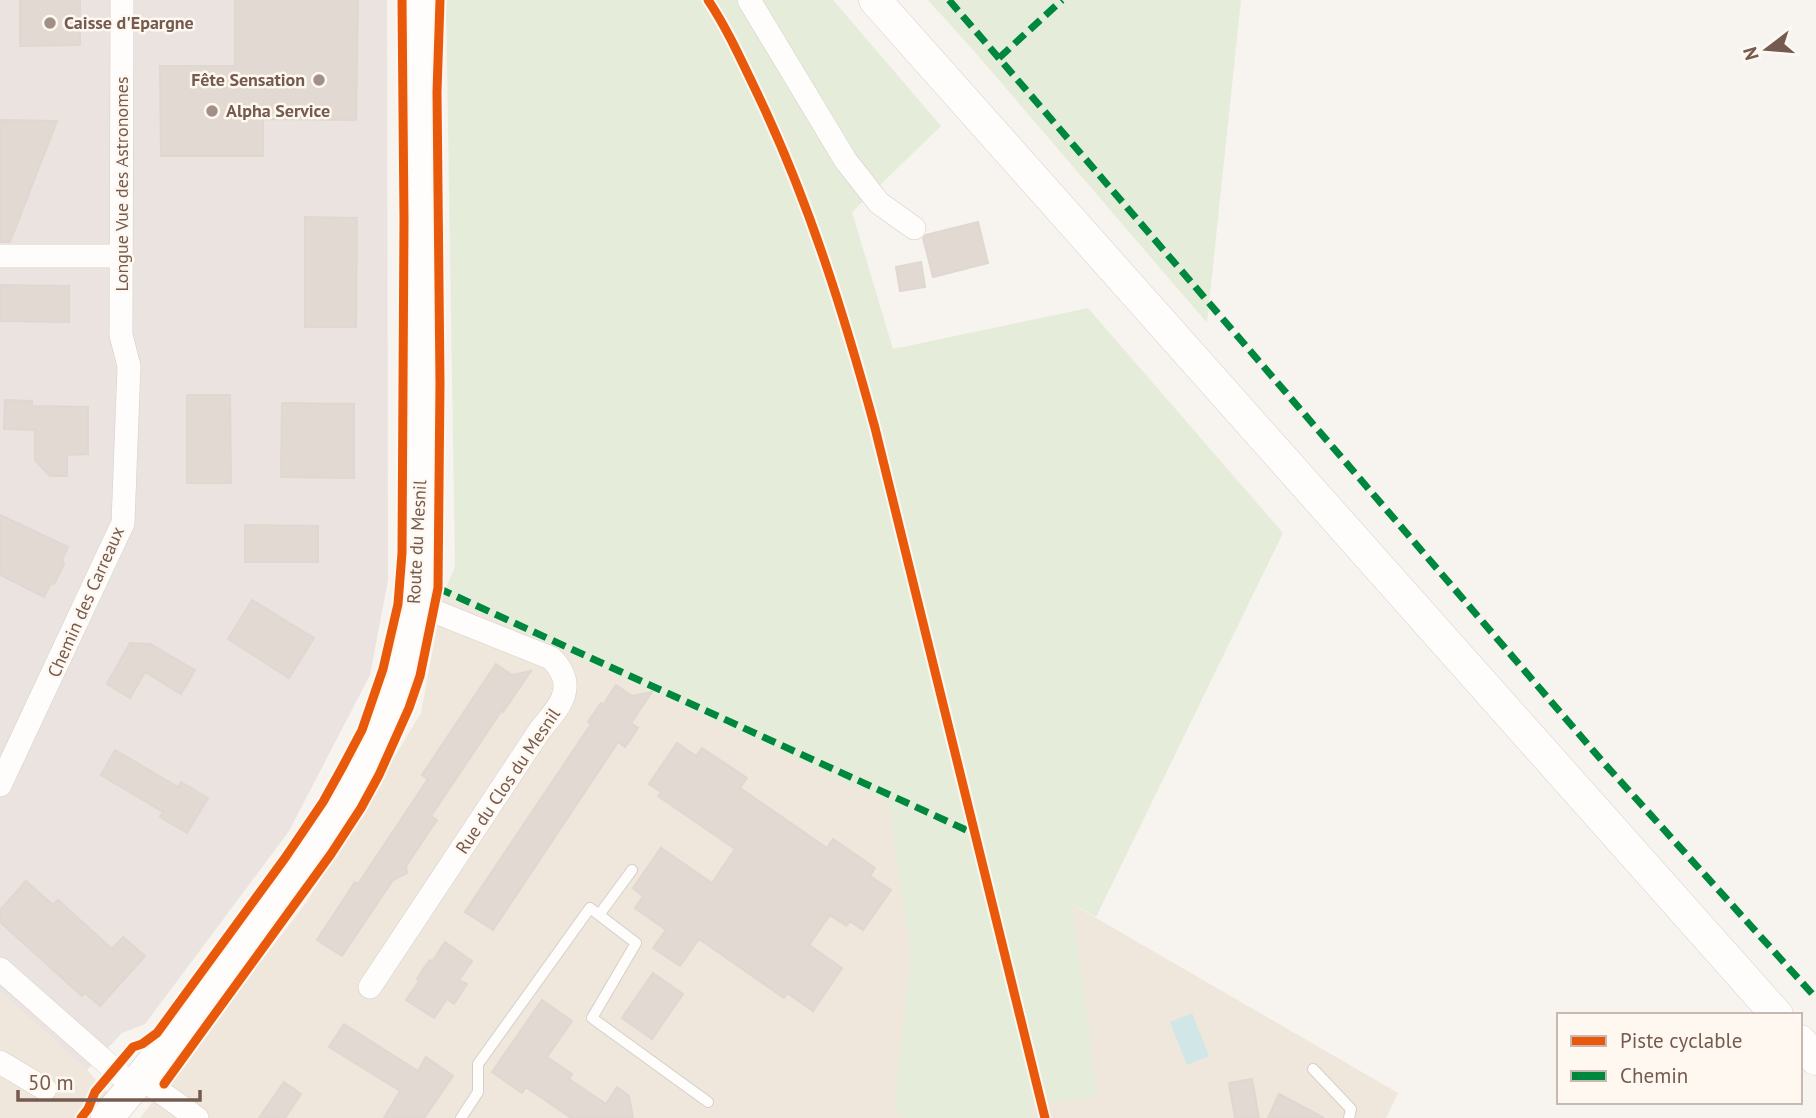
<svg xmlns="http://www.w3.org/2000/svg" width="1816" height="1118" font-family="'PT Sans',sans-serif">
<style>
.residential{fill:#efe6dc}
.industrial{fill:#eae3df}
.green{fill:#e5edda}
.water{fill:#d0e6e7}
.building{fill:#e2d9d3;stroke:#e0d7d1;stroke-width:2}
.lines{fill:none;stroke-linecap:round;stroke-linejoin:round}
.lane-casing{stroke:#d5cfc9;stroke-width:12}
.street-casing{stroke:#d5cfc9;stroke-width:24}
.secondary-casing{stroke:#d7d0ca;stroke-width:33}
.lane{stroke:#fefdfc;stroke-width:10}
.street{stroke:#fefdfc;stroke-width:23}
.secondary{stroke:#fefdfc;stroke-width:32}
.quiet{stroke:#00873e;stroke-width:7;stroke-dasharray:14 7;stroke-linecap:butt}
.cycleway-casing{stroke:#fef8f1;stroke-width:13}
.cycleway{stroke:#e8590c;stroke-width:9}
.poi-dot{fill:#a29087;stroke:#fef8f1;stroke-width:2.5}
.labels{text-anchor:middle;stroke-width:5;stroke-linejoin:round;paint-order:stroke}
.poi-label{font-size:18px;font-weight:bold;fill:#755b4f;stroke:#fef8f1;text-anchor:start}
.street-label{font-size:18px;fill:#755b4f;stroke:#fef8f1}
</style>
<rect width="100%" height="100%" fill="#f7f3ee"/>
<path class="residential" d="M443,595l445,207 151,83 359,208 -12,25h-1246l166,-215 115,-190z
M0,991l87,79 44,48h-131z"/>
<path class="industrial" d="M0,0h387l1,580 -18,95 -81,156 -144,193 -23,9 -35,37 -87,-79z"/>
<path class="green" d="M446,0h387l108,126 -89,86 41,137 195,-41 195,225 -187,384 -24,-13 26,193 -69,8 3,13h-130l-8,-9 17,-158 -23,-149 -445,-207 12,-28z
M928,0h313l-34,323 -233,-272z"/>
<path class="water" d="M1192,1013l17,43 -22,9 -17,-43z"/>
<path class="building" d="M20,0h60v45l-60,1z
M235,0h123l-2,120 -93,-1v37h-102l-1,-90h75z
M0,120l57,1 -47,121h-10z
M305,217l52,1 -1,109h-51z
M978,222l10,41 -55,14 -10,-39 3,-3z
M921,262l4,25 -25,4 -4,-24z
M0,285l69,1v36l-69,-1z
M187,395h43l1,88h-44z
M5,400l27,1v5l56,1v47l-21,1v21h-17l-15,-16v-30l-31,-1z
M282,403l72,1v74l-73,-1z
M0,515l68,32 -6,12 2,5 -9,19 -5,2 -6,12 -44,-22z
M245,525l73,1v36h-73z
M252,600l62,38 -25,40 -61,-39z
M130,643l20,1 45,26 -14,24 -36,-22 -15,26 -23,-14z
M496,664l16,11 19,-4 -28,41 -1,-2 -71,106 6,4 -31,46 1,7 -14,7 -51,76 -25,-16 38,-58 3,2 70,-105 -6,-4z
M616,685l16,11 20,-4 -21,31 7,5 -13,19 -7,-5 -125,188 -28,-18 126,-188 -3,-2 13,-19 2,2z
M677,743l19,13 6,-8 45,30 -7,10 87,60 6,-9 42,29 -5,8 21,14 -28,40 -13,-9 -4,5 -16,-11 -21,30 33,23 -29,43 -26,-18 -3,5 -85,-59 -19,27 -27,-18 13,-18 -31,-22 8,-12 -10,-8 28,-40 51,35 23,-34 -77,-53 3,-4 -12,-8z
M115,750l63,37 3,-5 27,16 -21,35 -27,-16 3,-5 -62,-37z
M26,881l27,24 5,-5 54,49 11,-12 22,19 -45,50 -15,-13 -3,3 -82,-74v-12z
M445,942l27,19 -13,19 8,4 -13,20 -7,-5 -13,19 -28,-18 13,-19 -2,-2 6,-10 7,-9 2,2z
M653,973l30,21 -31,45 -30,-21z
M542,1000l30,21 -25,36 25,17 -3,5 37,25 11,-17 12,9 4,22h-62l-45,-31 -4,6 -30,-21z
M344,1024l74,47 8,-14 27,19 -29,42h-40l16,-27 -71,-44z
M1252,1079l7,39h-24l-6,-35z
M284,1082l17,12 -16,24h-26z
M1279,1094l45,24h-56z"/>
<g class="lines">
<g class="lane-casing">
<path id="lane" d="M599,915l33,-45
M1313,1069l38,40 -2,9
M461,1118l17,-26v-28l112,-156 46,35 -44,75 116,84"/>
</g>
<g class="street-casing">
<path id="street" d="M749,0l97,161 33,42 35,25
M0,256h121
M0,785l123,-262 6,-157 -8,-31 1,-335
M0,969l134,118
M370,987l170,-257c20,-24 39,-44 11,-72l-135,-54
M0,1062l45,27
M141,1078l56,40"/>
</g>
<g class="secondary-casing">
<path id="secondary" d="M875,0l902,1015
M1800,1041l16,18
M107,1118c49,-57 93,-117 137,-177 36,-48 75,-95 105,-147 42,-75 64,-153 71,-238l2,-556"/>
</g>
<use href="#lane" class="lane"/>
<use href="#street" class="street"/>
<use href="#secondary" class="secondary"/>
<path class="quiet" d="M949,0l654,762 213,236
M999,58l63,-58
M438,588l537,246"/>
<g class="cycleway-casing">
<path id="cycleway" d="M708,0c20,30 34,62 50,95 51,107 86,219 117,333l170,690
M164,1084l167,-230 30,-46 18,-33 30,-67 11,-32 18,-88 2,-205 -3,-291 3,-92
M81,1118l7,-9 7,-17 38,-45 9,-3 15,-11 128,-175 38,-56 20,-36 19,-36 21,-61 15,-65 4,-51 2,-333 -2,-220"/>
</g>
<use href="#cycleway" class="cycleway"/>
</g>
<g class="poi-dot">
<circle cx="50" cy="23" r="7"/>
<circle cx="319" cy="80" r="7"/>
<circle cx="212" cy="111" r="7"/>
</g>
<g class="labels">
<g class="poi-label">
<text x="64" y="29">Caisse d'Epargne</text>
<text x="305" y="86" text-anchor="end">Fête Sensation</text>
<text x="226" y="117">Alpha Service</text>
</g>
<g class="street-label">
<text transform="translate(122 184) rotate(-90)" y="6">Longue Vue des Astronomes</text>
<text transform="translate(417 542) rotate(-87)" y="6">Route du Mesnil</text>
<text transform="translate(86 602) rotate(-66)" y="6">Chemin des Carreaux</text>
<text transform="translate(508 781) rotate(-56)" y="6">Rue du Clos du Mesnil</text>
</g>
</g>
<rect x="1557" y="1013" width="245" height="91" fill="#fef8f1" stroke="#c7b9b0" stroke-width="2"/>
<rect x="1571" y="1036" width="35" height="10" fill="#e8590c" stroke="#c7b9b0" stroke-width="2"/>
<text x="1620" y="1048" font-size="21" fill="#755b4f">Piste cyclable</text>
<rect x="1571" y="1071" width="35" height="10" fill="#00873e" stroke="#c7b9b0" stroke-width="2"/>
<text x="1620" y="1083" font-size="21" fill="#755b4f">Chemin</text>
<g transform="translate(1767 49) rotate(254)" stroke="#fef8f1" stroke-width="5" paint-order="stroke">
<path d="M0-5L12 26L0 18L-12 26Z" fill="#755b4f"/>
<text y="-10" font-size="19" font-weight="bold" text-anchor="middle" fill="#755b4f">N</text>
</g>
<path d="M18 1090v10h182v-10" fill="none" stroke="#755b4f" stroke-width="3.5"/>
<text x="28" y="1090" font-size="21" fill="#755b4f" stroke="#fef8f1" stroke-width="5" paint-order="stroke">50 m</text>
</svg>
